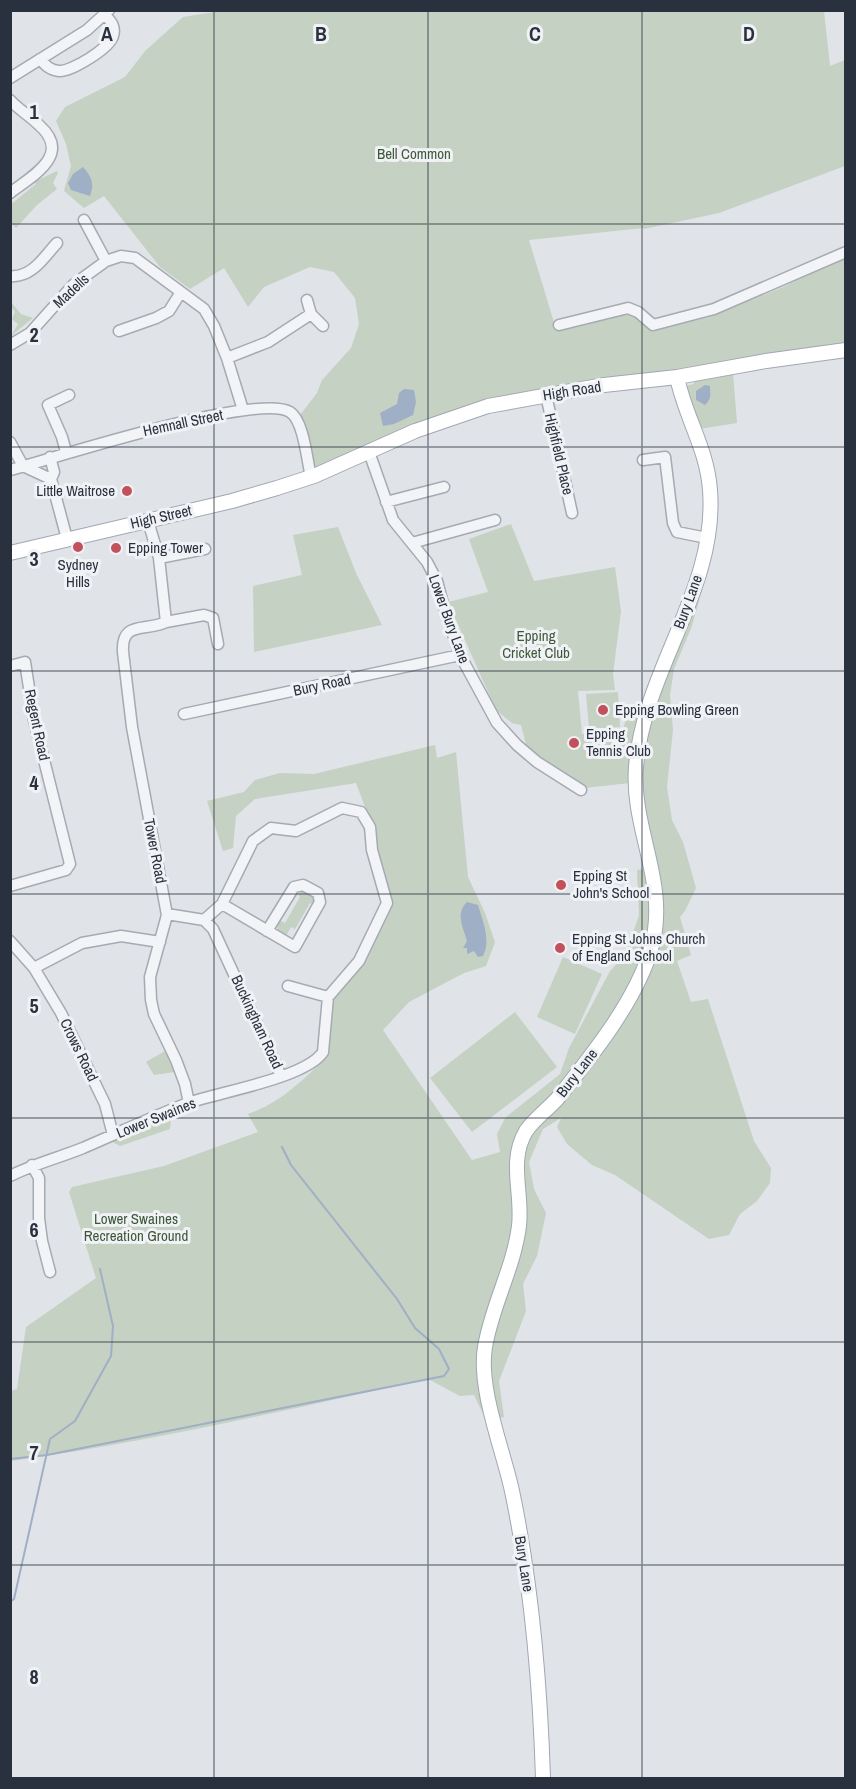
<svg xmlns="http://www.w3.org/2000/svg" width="856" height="1789" font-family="'Archivo Narrow',sans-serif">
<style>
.green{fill:#c5d1c2}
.water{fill:#9fafc5}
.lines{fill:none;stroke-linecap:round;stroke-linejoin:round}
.stream{stroke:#9fafc5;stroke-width:2}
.minor-casing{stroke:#a6aab2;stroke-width:13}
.major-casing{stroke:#a1a7b3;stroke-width:16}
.minor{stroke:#f3f4f7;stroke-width:10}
.major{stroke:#fff;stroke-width:14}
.grid{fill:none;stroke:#2a313e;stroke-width:1.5;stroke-opacity:0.55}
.poi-dot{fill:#c2515c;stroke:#f0f2f6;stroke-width:2}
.labels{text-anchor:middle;stroke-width:6;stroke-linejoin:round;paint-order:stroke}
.park-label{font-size:15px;fill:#3d5839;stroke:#f0f2f6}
.street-label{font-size:15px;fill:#2a313e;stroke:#f0f2f6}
.poi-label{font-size:15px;fill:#2a313e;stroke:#f0f2f6;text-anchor:start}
.grid-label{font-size:20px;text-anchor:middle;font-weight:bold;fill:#2a313e;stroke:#f0f2f6;stroke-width:6;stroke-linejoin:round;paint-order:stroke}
</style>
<rect width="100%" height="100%" fill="#e0e3e8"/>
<path class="green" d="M221,11h603l6,55 15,-6v106l-126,47 -75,16 -1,-1 -114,12 27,89 69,-19 27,20 58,-13 73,-30 62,-31v91l-360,56 -173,68 -12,-56 17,-22 5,-13 29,-32 8,-24 -4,-26 -21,-26 -24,-5 -46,20 -16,20 -24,-39 -34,21 -30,-22 -56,-71 -20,12 -20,-17 7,-25 -5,-22 -10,-23 9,-14 60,-30 20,-26 38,-34z
M57,171l1,2 -5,10 4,6 -20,16 -21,23 -5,-5 -1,-18 26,-21 -2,-2z
M10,301l11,13 12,4 -22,18 7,-12 -6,-5 3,-7 -4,-5z
M733,373l4,50 -38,6 -14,-36 1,-7 7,-2 3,-4z
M511,524l23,57 81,-14 6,44 -8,63 2,16 -37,1 4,43 40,-3 7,-19 14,4 63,-149 2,2 -16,57 -18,43 -4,26 3,35 -6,57 5,33 11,22 13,46 -11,23 -5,6 11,38 -14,6 14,41 17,-3 46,142 17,27 -1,15 -13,18 -17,13 -11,21 -20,4 -94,-64 -23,-10 -25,-21 -10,-17 4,-9 -18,11 -14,33 5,27 12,24 -9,43 -14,28 3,27 -27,70 5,36 -18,3 -12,-25 -14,1 -32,-17c-138,30 -277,63 -417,82v-70l6,-2 9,-62 70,-49 -27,-86 3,-5 92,-21 94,-34 -10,-18c30,-10 55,-33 77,-56l5,-60 61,-97 -23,-86 -12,-32 -101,16 -19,17 -3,32 -10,3 -16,-50 37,-9 11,-12 25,-7 34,1 121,-29 2,13 19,-6 12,125 17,36 10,29 -9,24 -22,7 -55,29 -26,28 89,130 28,-8 -3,-18 8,-16 55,-44 9,-26 41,-77 16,-17 13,-39 -2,-45 16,-2 -23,-85 -46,5 -44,-29 -13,-11 -6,-23 -9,-2 -16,-13 -48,-108 40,-10 -19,-53z
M338,527l18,46 26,52 -128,27 -1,-66 49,-11 -9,-40z
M618,692l2,35 -31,2 -3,-35z
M303,886l13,8v12l-6,-3 -15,26 -4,-2 -5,9 -8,-5 -1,-6 2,-5 6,3 15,-26 -2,-2z
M563,957l39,17 -27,60 -38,-17z
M515,1012l42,55 -85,65 -42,-54z
M165,1051l10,21 -21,3 -8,-13z
M171,1118l-1,11 -50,17 -11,-6z"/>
<path class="water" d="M83,167c8,9 12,16 7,29l-19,-6 -3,-7 5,-9z
M705,385l5,1c0,9 2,12 -5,19l-9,-5v-9z
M404,389l10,1 2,12 -3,13 -19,9 -11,2 -3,-13 17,-9 2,-11z
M467,902l11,3c5,16 13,36 5,51l-5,1 -4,-6 -7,3v-6h-4l4,-7c-4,-14 -12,-27 0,-39z"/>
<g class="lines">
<path class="stream" d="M10,1459l37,-4 397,-79 5,-7 -10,-20 -24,-21 -18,-29 -106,-134 -9,-18
M10,1602l4,-3 36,-160 25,-18 36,-65 2,-30 -13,-57"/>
<g class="minor-casing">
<path id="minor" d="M40,59c6,7 10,11 19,12 12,1 51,-23 54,-35 3,-9 -2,-15 -8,-21
M10,78l77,-48 22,-20
M10,100c8,9 20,16 29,25 34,30 -7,51 -29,68
M84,220l22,41
M10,276c22,2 34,-19 47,-33
M307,300l4,14 12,12
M559,325l69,-17 10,4 15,13 61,-16 132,-57
M119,331l37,-13 13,-7 12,-19
M10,345l20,-12 43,-48 33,-24 15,-5 14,2 69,51 10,17 13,32 16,52
M227,358l41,-16 43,-28
M546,395l26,118
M10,442l13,24 28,13
M66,452l-4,-15 -14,-32 21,-10
M369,452l24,68 34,42 10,19 6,23 17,51 37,68 20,22 20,17 44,28
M50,457l4,15 -3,7 16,60
M643,460l22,-3 8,66 4,9 30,6
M10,470c45,-12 248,-78 280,-58 14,9 17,49 21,65
M386,502l58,-15
M148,521l11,37 7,64c-20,10 -45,-2 -43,30l9,75 35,188 -17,62 1,23 3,14 22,46 9,24 4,19
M412,543l83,-23
M159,558l46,-9
M166,622l38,-7 9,3 5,26
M10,666l15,-4 9,58 36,144 -4,6 -56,16
M184,714l276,-59
M222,904l73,43 25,-45 -2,-9 -15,-8 -9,2 -27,44
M167,914l37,6 9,9 68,147
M10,941l24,27 27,45 44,91 8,31
M34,968l48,-25 39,-7 39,6
M288,986l40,11
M32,1165l7,13v40l3,23 8,31
M10,1176c24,-12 48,-18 73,-28 35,-15 69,-31 105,-45 31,-11 118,-25 135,-51l5,-55 31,-36 28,-58 -15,-53 -2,-23 -9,-15 -19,-4 -46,23 -25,-3 -18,13 -31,63 -18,16"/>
</g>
<g class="major-casing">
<path id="major" d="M10,553l222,-52 45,-13 37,-12 101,-45 73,-25 116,-21 73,-8 89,-16 80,-11
M543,1778c-3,-96 -11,-192 -31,-287 -9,-42 -34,-102 -27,-144 7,-42 29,-80 34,-121 4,-32 -11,-65 7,-95 8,-12 21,-21 31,-32 33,-41 79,-98 94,-150 19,-65 -20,-119 -15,-182 7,-96 82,-179 74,-277 -3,-42 -25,-73 -33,-113"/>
</g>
<use href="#minor" class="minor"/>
<use href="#major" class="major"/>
</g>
<path class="grid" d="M214,10v1768M428,10v1768M642,10v1768M10,224h836M10,447h836M10,671h836M10,894h836M10,1118h836M10,1342h836M10,1565h836"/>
<g class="poi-dot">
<circle cx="127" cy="491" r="6"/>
<circle cx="78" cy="547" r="6"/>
<circle cx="116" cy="548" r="6"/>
<circle cx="603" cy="710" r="6"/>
<circle cx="574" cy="743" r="6"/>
<circle cx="561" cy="885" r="6"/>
<circle cx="560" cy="948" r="6"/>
</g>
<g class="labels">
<g class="park-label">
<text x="414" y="159">Bell Common</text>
<text x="536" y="641">Epping<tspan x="536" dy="17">Cricket Club</tspan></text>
<text x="136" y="1224">Lower Swaines<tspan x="136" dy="17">Recreation Ground</tspan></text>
</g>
<g class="street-label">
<text transform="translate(71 291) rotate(-43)" y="5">Madells</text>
<text transform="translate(572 391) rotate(-9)" y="5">High Road</text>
<text transform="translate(183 423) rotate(-12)" y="5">Hemnall Street</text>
<text transform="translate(559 454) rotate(77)" y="5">Highfield Place</text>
<text transform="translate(161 517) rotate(-13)" y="5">High Street</text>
<text transform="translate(688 602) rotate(-70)" y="5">Bury Lane</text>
<text transform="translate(449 619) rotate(70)" y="5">Lower Bury Lane</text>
<text transform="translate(322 685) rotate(-12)" y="5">Bury Road</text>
<text transform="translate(37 725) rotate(78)" y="5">Regent Road</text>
<text transform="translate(155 851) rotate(79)" y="5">Tower Road</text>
<text transform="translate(257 1022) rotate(65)" y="5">Buckingham Road</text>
<text transform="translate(79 1050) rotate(64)" y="5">Crows Road</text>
<text transform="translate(577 1073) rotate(-52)" y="5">Bury Lane</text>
<text transform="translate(156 1118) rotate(-22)" y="5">Lower Swaines</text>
<text transform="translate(524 1564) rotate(81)" y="5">Bury Lane</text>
</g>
<g class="poi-label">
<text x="115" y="496" text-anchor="end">Little Waitrose</text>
<text x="128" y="553">Epping Tower</text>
<text x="78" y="570" text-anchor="middle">Sydney<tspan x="78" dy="17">Hills</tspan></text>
<text x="615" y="715">Epping Bowling Green</text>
<text x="586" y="739">Epping<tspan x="586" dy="17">Tennis Club</tspan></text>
<text x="573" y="881">Epping St<tspan x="573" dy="17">John's School</tspan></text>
<text x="572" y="944">Epping St Johns Church<tspan x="572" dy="17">of England School</tspan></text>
</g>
</g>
<g class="grid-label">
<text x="107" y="41">A</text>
<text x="321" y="41">B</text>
<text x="535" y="41">C</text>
<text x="749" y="41">D</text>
<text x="34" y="119">1</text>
<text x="34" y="342">2</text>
<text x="34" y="566">3</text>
<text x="34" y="790">4</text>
<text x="34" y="1013">5</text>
<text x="34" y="1237">6</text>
<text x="34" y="1460">7</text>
<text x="34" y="1684">8</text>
</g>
<rect width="856" height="1789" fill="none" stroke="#2a313e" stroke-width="24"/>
</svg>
